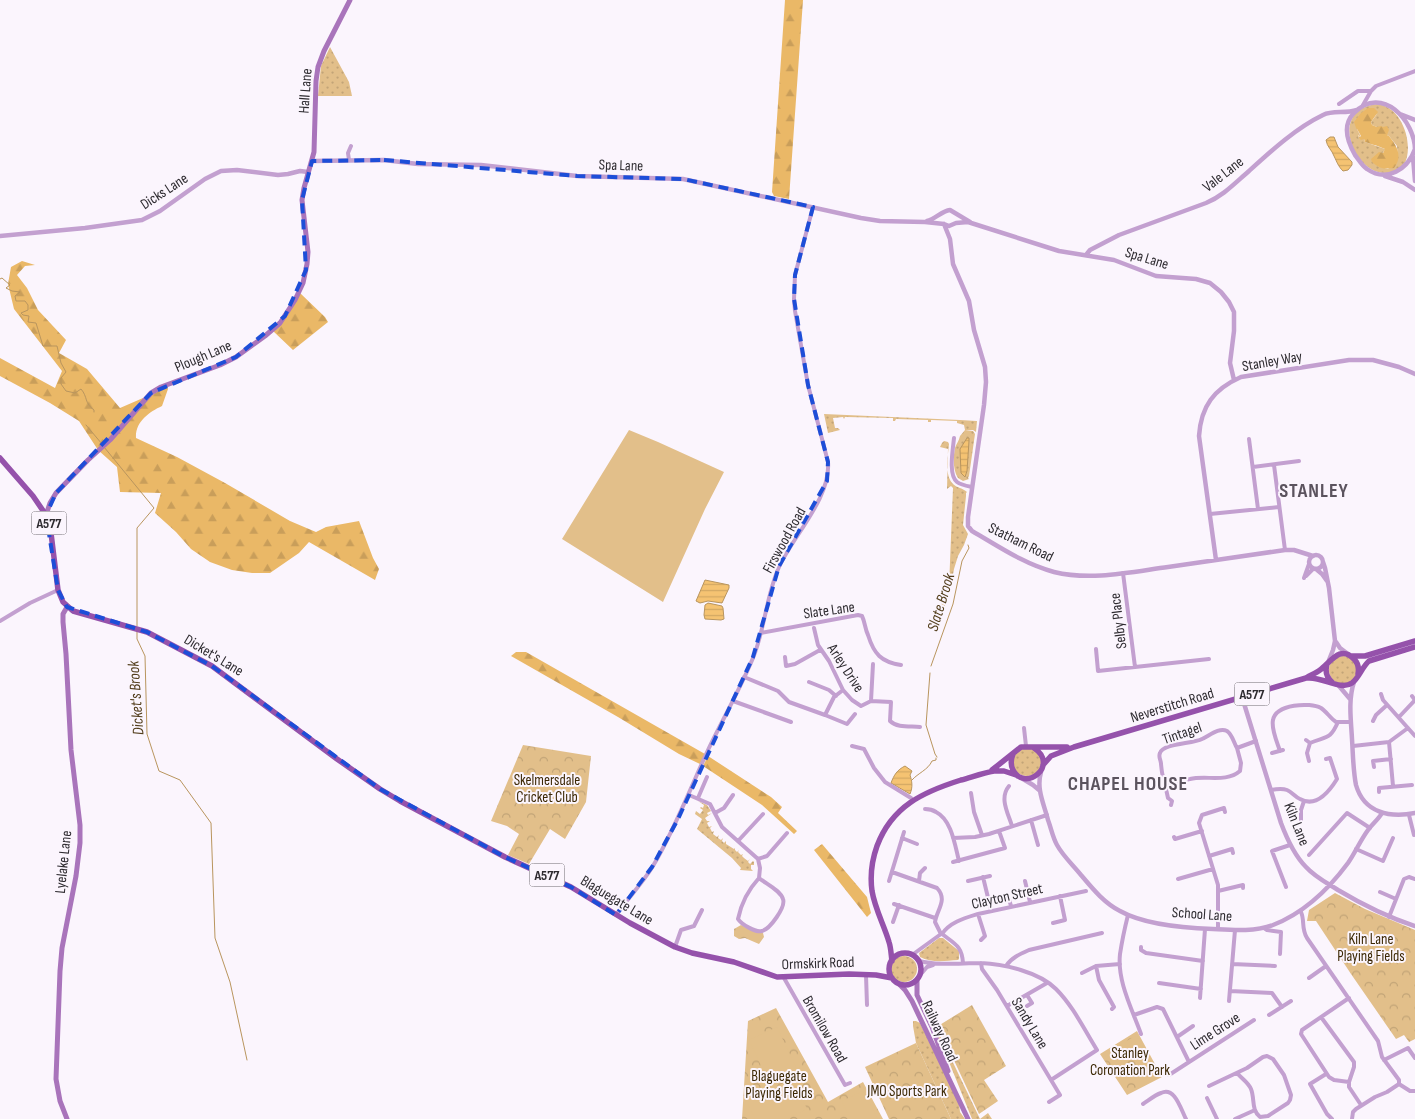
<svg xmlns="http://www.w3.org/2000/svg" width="1415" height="1119" font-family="'Sofia Sans Condensed',sans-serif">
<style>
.grass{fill:url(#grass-dots);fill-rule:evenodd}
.forest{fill:url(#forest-firs)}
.park{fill:url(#park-crowns)}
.garden{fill:#e2bf8a}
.water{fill:url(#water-rules);stroke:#b9955e}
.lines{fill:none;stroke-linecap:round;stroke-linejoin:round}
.stream{stroke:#b9955e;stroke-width:1}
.minor{stroke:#c3a0d0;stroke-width:4}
.tertiary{stroke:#c3a0d0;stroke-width:4.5}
.secondary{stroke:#a974bb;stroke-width:5}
.primary{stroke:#9552ab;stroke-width:5.5}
.marked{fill:none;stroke:#1d4ed8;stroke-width:4;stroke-dasharray:10 6;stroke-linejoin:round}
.labels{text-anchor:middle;stroke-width:4;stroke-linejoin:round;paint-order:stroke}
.shield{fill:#fbf5fd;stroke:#6c686e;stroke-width:1}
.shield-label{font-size:14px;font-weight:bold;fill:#2e2b30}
.street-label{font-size:15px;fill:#2e2b30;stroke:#fbf5fd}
.park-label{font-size:15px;fill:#3c2804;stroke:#fbf5fd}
.water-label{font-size:16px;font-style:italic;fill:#533e1c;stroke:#fbf5fd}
.district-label{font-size:20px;font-weight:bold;letter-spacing:1px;fill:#5b535e;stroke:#fbf5fd}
</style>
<defs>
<pattern id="grass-dots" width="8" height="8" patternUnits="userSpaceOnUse" patternTransform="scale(1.25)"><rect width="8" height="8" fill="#e2bf8a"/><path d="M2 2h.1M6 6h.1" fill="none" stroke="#c2a477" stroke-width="1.8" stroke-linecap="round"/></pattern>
<pattern id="forest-firs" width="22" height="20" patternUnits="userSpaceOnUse" patternTransform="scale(1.25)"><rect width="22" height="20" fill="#eab867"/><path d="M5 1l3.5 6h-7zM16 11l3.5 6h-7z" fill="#c99e5a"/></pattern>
<pattern id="park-crowns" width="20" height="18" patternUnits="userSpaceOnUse" patternTransform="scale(1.25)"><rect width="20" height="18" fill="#e2bf8a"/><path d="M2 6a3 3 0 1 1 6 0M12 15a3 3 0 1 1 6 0" fill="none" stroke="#c2a477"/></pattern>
<pattern id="water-rules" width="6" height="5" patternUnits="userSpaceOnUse" patternTransform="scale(1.25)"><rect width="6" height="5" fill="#f5c372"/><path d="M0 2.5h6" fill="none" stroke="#d2a863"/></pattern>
</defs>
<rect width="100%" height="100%" fill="#fbf5fd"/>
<path class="grass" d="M330,47l19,35 3,14h-34l3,-30z
M1377,104c25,2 38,41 27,61 -38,35 -86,-54 -27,-61zM1377,114l-6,8 1,3 5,2h6l4,8 2,1 8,10 1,13 -10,10 -10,-3 -4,-3 11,-13v-1l-20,-7 -1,-3 -5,-1 -1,-2v-1l3,2 -4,-8z
M824,414l136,6 17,1 -1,11 -3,-2h-8l-1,-5 -7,-2v-2l-26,-1v2h-3v-2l-32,-1 -1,2h-2v-3l-48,-1 -1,2 -1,-2 -10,1 2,10h3l2,2 -12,3z
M965,430l8,1 2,3 -6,42 -1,2 1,1 -6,2 -5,-3c-5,-8 -5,-20 -3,-30 1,-4 4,-7 5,-12z
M944,441l4,1 1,2c-1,11 -5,31 4,40 4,4 10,4 14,8l-1,1v3l-3,29 5,9 -4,11 -6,11 -4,13 -3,17 -10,33 1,-26 7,-6 4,-99 -2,-2 -4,3 1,-40 -8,-2 2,-4z
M1329 670a14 14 0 1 1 28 0a14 14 0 1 1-28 0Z
M1013 762a14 14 0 1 1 28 0a14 14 0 1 1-28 0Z
M698,801l9,4 4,6 -4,2 1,2 4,-2 -7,5 2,3h3l-3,2 2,4 3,-1 -2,2 2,4 2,-1 -1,3 4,3 2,-2 -1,3 3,2 2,-2 -1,3 2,2 2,-2v3l8,5 1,-1v2l2,2 2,-2 -1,2 3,3 2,-1 -1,2 2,2 1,-1 -1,1 4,3 2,-2 -2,3 2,2 3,-3 1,1v3h-3v4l2,2 -13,-1 1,-2 -9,-10 -35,-29 5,-10 -7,-5 1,-3 4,3 3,-4 -3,-2 1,-1 2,1 1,-3z
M939,938h4l16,13v8l-1,1c-13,1 -27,3 -38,-3l-1,-4z
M891 969a13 13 0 1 1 26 0a13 13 0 1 1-26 0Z
M913,1021h3l4,2 39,80 1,9 5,7h-14l-35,-76 -3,-17z
M936,1021l2,3 -2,3 44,92 8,-6 4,6h-20l-25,-62 -13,-28v-5z"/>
<path class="forest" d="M785,0h18l-14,199 -15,-3 -2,-4z
M1368,108h6l4,4 -7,10 1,3 5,2 4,-1 2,1 4,-1 2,4 -2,5 2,1c8,10 14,20 5,32 -11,1 -14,1 -22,-6l-1,-3 8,-7 4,1 2,-4 -10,-4h-1l-9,-3 -1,-3 -3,1 -2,-2 -1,-3 2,2 1,-1 -4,-7 -1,-1 -2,-6 7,-9z
M22,261l13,4 -10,1 -8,9 10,13 11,22 28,30 -7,13 28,16 33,39 23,-10h4l20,-12 1,3 -6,17c-13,6 -27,16 -26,32l41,19 48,26 65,38 26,11 10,-5 33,-6 14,37 6,11 -4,11 -66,-38 -10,11 -29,20h-18l-20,-3 -22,-8 -19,-13 -15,-17 -21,-19 6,-20 -41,-1 -3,-25 -19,-17 -19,-29 -29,-18 -50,-27v-18l55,30 7,-17 -48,-62 -6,-25 3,-17z
M300,293l25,24 3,5 -35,28 -20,-19z
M516,652h10l179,102 -5,10 -21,-10 -61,-37 -107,-61z
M708,756l63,41 11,10 -4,6 19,18 -3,3 -32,-29 -59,-39z
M822,844l45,53 4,16 -4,4 -53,-67z"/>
<path class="park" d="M523,745l68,11 -5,46 -21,37 -15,-10 -21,35 -21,-9 11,-21 -12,-8 -16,-5z
M1335,893l30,16 50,21v109l-6,3 -5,-7 -8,4 -45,-65 -35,-53h-9l2,-11z
M741,925l18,8h4l1,4 -5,7 -14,-6 -6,1 -5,-3v-7z
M972,1005l34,61 -22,14 14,21 -19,13 -41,-88z
M776,1008l52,94 35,-20 20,37h-141l6,-98z
M1137,1031l25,46 -35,18 -27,-41z
M916,1043l35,76h-62l-24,-52z"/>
<path class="garden" d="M629,430l29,12 66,30 -19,37 -42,93 -101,-63z
M777,1027l22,47 -28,13 -22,-47z
M1137,1035l8,14 -16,9 -8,-14z
M793,1079l14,30 -22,10h-30l-9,-19z
M863,1091l15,28h-28l-8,-18z"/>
<path class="water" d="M1330,137h4l4,10 14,15v3l-4,5 -5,1c-5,-5 -6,-9 -9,-15 -2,-6 -7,-9 -8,-16z
M967,438h2v3l-2,30 -2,6 -4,-4 -1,-24z
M705,580l24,5v3l-7,15 -14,-2 -8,2 -4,-2z
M708,603l14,3 1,2 1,11 -3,1 -16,-1 -1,-4 1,-10z
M905,766l7,5 -2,4c2,6 3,12 0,19l-19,-11c3,-8 6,-13 14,-17z"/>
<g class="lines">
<path class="stream" d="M0,279l2,-1 8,7 -4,3 6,3 8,1 -5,4 1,5h9l3,4v5l-7,3 2,2 6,1 -1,6 8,1 7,23h14l4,17 5,9 -5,6v6l5,7 9,2 6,-4c7,8 3,14 13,21v2
M86,425l16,19
M104,447l50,61 -17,20v98
M137,630v9l8,17 2,78 12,37 21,9 31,43 4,115 15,44 17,78
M931,666l22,-62 9,-43 7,-13 -1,-3
M930,673l-4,52 9,29 2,3
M912,780c6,-7 16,-10 20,-19l4,-1v-2"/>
<path class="minor" d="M1339,104l19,-13h13
M1363,105l8,-14 5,-5 39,-15
M349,160l-1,-7 3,-7
M954,438c-1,11 -6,37 3,44 4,3 10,4 15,5
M1249,439l9,70
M1274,465l11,85
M1253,467l46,-6
M1210,514l69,-7
M1123,573l12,94
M1306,576l7,-7
M1304,578l5,-14
M0,621l30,-18 28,-13
M814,628l4,17 11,16 14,29 9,10 9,6 10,-5
M761,633l97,-18 4,1c3,6 3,13 6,19 6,19 13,27 33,30
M1096,649l2,22 111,-12
M785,657l1,9 9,-2 25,-14
M744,677l34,14 11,11 36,13 9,-18 9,-7
M809,682l20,8 7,6
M1381,694l2,6 32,36
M733,701l58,21
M871,701l20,1 -1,19c7,7 20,5 30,6
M871,701l2,-37
M825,715l22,9 8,-10
M1399,717l16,-17 -3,-4
M1373,721l3,-6 11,-10
M1024,728l2,18
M1306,740l4,3 -3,10 2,8
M1389,742l4,44
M1310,743c17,-7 20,-3 28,-21
M852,746l12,3 10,19 11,14 26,16
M1353,746l36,-4 19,-14
M1237,748l4,15 -1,8c-14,12 -34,4 -50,8 -8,1 -14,6 -22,7 -6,-8 -6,-13 -7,-22 0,-4 -3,-7 -1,-11 3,-10 33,-9 42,-14 7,-3 17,-12 25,-8 5,3 7,12 10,17l19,-7
M1280,751c-3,-9 -9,-22 -7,-31 3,-16 37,-18 48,-12 6,4 9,10 15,14h15
M1272,753l11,-3
M1374,767l-1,-6 18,-2
M1009,786c-10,12 -1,27 3,40
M1168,786l-2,3 2,9 4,3 -1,4
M1271,790c5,-1 11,-2 16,0 5,2 8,7 13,9 16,9 29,-7 37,-20l-7,-21 -4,1
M1379,792v-4l33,-3
M971,793l3,19 8,23
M689,795l21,9 12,23 36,32
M698,798l9,-21
M925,809c3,0 8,1 11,3 16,8 19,34 23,49
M715,813l9,-5 9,-13
M1409,815l5,20
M1031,820l7,25
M1301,822v-12l3,-9
M1174,837l1,2 27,-8
M902,838l15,6
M953,838l22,-1 14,-3 58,-19
M738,841l25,-27
M1356,849l27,12 10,-23
M1309,855l38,-42 23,15
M1209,856l23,-7 1,4
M758,859l9,-3 20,-23
M758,859l2,9 -1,10
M953,862l52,-14 -6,-17
M892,872l45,16c11,12 0,21 -2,34l6,12
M983,877l8,33
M759,878c7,6 21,12 24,21 3,8 -13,30 -21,32 -6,2 -21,-7 -24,-12 3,-15 10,-29 21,-41z
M1178,879l35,-10
M889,881l15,-49
M919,881l1,-8 5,-5
M968,881l22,-5
M1025,881l5,21
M1286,887l-14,-36 18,-6
M1218,891l25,-6v3
M1380,892l16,7
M1009,899l2,7
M894,904l41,14
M1301,912c4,9 0,16 6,26l71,103 4,16 17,23v4
M978,914l7,22 -4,4
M616,915c12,-17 26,-31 37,-49 22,-37 37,-77 55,-116 15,-31 32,-61 45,-92 12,-29 13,-62 26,-91 14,-31 52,-69 49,-105l-20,-77 -13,-74 -1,-12 1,-24 18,-68
M1128,915c-3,12 -6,26 -8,39 -3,27 12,55 21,80
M1389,917l15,-38 5,-2 6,2
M893,922l6,-17
M1053,923l12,-3 -5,-24
M1264,928l3,2 14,2 -1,22
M1218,929v-44l-19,-62 3,-8 22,-7 1,4
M941,934h1c13,10 20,12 21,29
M942,934c8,-12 23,-16 36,-20l108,-23
M675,947l6,-17 13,-4 8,-16
M1141,947v3l5,3 57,8
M912,955l29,-21
M919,961c20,5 41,2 62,2 23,1 58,9 75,26 17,17 28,40 41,61l-46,30
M981,963l1,6 15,21 63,105 -11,7
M1232,964l43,2
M1006,966c5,-8 14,-12 23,-16l73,-17
M1096,966l3,14 15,27 -2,2
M1082,973l14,-7 24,-2
M921,974l6,-7 6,-2
M866,975l1,30
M784,978l61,107 5,-2
M1309,978l17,-12
M1159,983l42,6
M1230,991l42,2 10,14
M1200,998l5,-69
M1349,998l-47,32 -1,4 28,43 5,3 15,2v5l12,18
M1229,1001l6,-71
M1007,1006l40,-23
M1027,1006l5,-3 -5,-8
M1134,1015l23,-8 6,2 26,53
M1269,1015l22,-14
M1321,1017l33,45v5l-5,15
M1177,1037l16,-11
M1384,1060l24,-12 7,10
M1165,1071l4,4 85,-55
M1326,1074l-16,10 17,30 5,5
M1209,1086l38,-18 16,-11 4,-1 6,3 11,16 7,20 -1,5 -2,3 -20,13 -8,1c-9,-7 -5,-18 -9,-28 -3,-7 -9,-10 -14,-16
M1207,1098l10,21
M1143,1104c6,-4 12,-9 18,-11 14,-7 20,17 25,26
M1235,1119l20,-9
M1352,1119l1,-7 3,-3 19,-12 12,-5 12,-8 11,7h5"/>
<path class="tertiary" d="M1400,114l15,6
M1415,150c0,-29 -33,-66 -61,-37 -12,12 -7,28 1,42 4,5 7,11 12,14 20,14 41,0 48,-20
M1413,157l2,24
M312,161l72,-1 34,4 63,1 96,11 106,3 178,39 19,3 45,1 19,2 5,2 7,-3 12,-1 91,29 55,9 42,16 40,3 14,4 11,9 8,10 5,10v19l-4,32 4,17
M1385,176l18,6 12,8
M927,221c8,-2 15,-10 23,-11l20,12
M944,224l6,15 3,25 16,37 5,29 11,37 1,15 -2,23 -16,112v9l4,5c26,15 52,33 82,41 37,9 77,0 114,-5 39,-6 78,-11 117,-17h9l19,6
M0,236l85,-8 57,-8 18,-9 45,-32 16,-8 16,-1 41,5 10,-1 12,-3 8,1
M1086,255l4,-5 29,-15 87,-32c17,-7 29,-20 43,-32 22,-20 47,-43 74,-56 10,-5 22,-1 34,-5
M1309 562a7 7 0 1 1 14 0a7 7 0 1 1-14 0Z
M1216,560l-17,-124c2,-30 15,-47 42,-59l108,-17h24l26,7 16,7
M1323,562l2,6 4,20 6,53 -2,9 -4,10
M1316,569l6,5 5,7
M1336,642l4,6 8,6
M1354,682c-6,18 -3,38 -2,57 1,15 1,31 4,46 8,28 34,33 59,28
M1339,686l11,13
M1242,697l39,126c6,16 13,32 25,44 9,10 21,16 32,23 25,15 49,27 77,36
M1041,772c-5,17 3,32 7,48 3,8 5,18 9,25 6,11 16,20 24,30 11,13 23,28 39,36 25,14 64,17 93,18 19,1 41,3 60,-4 31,-12 55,-35 75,-62 7,-10 12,-22 20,-33 4,-6 10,-10 14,-17
M1023,779l10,6 6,5"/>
<path class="secondary" d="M46,515l4,-12 6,-10 32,-33 22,-20 41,-47 10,-6 59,-22 16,-8 29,-21 15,-13 15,-23 8,-17 4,-19 1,-12 -6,-52 2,-12 10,-36 2,-71 2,-14 6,-16 26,-51
M67,607l-4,7v8l3,32 5,96 9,75v18l-4,33 -14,72 -2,23 -4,108 4,22 7,18
M917,981v14l15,32 16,44
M899,984l6,6 7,11 56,118"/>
<path class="primary" d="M0,458l33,38 13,19 5,18 7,57 5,12 10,9 74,21 65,34 125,93 43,30 20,12 105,56 66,30 59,36 45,24 17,6 42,9 43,15 72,-3 27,1 16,3
M1352,656h13l50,-15
M1327,664c-2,7 -1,13 5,18
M1308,678c16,-1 32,13 44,5 7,-5 10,-16 17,-22l46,-14
M1013,754c-2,5 -3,10 0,16 12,23 47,-5 21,-22
M1043,765l8,-9 23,-9 232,-69c5,-3 10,-5 14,-8 10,-7 20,-26 34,-11 4,4 5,10 4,15
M992,770l29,-23h46
M889 969a16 16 0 1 1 32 0a16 16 0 1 1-32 0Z
M892,961c-1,-7 -1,-13 -3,-19 -5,-17 -14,-33 -17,-51 -2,-15 0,-31 5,-45 15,-40 46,-54 84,-66 11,-3 22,-7 33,-9h10l12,4"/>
</g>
<path class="marked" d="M384,160l193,16 106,3 130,28 -18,68 -1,24 14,86 20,77 -1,19 -48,85 -26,91 -75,162 -26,48 -36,48 -45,-28 -66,-30 -125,-68 -168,-123 -65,-34 -80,-25 -9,-17 -12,-75 10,-22 95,-100 85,-36 49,-41 21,-46 -4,-70 10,-39z"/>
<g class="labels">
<g class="shield">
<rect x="31.5" y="511.5" width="35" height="23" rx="4"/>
<rect x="1234.5" y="682.5" width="35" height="23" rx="4"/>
<rect x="529.5" y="863.5" width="35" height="23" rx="4"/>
</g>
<g class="shield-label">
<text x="49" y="528">A577</text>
<text x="1252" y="699">A577</text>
<text x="547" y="880">A577</text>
</g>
<g class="street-label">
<text transform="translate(305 91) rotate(-86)" y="5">Hall Lane</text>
<text transform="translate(621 165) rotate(2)" y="5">Spa Lane</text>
<text transform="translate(1223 174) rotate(-38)" y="5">Vale Lane</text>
<text transform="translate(164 191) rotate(-33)" y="5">Dicks Lane</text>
<text transform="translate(1147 258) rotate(17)" y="5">Spa Lane</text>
<text transform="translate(203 356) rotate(-23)" y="5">Plough Lane</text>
<text transform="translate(1272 361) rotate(-10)" y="5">Stanley Way</text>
<text transform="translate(784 540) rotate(-61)" y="5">Firswood Road</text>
<text transform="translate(1021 542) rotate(26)" y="5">Statham Road</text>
<text transform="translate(829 610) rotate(-8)" y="5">Slate Lane</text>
<text transform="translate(1118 621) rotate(-97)" y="5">Selby Place</text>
<text transform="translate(214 655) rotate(31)" y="5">Dicket's Lane</text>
<text transform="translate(846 668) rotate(57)" y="5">Arley Drive</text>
<text transform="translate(1172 705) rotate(-17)" y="5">Neverstitch Road</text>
<text transform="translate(1182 733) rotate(-19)" y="5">Tintagel</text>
<text transform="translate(1297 824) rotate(68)" y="5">Kiln Lane</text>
<text transform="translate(63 862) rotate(-84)" y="5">Lyelake Lane</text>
<text transform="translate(1007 896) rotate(-13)" y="5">Clayton Street</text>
<text transform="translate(617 900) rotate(31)" y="5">Blaguegate Lane</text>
<text transform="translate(1202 914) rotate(4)" y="5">School Lane</text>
<text transform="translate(818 963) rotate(-2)" y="5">Ormskirk Road</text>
<text transform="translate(1030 1023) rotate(59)" y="5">Sandy Lane</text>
<text transform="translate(825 1029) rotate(60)" y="5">Bromilow Road</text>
<text transform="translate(940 1031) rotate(65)" y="5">Railway Road</text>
<text transform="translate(1215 1031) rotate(-33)" y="5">Lime Grove</text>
</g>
<g class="park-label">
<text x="547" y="785">Skelmersdale<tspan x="547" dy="17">Cricket Club</tspan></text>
<text x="1371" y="944">Kiln Lane<tspan x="1371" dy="17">Playing Fields</tspan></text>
<text x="1130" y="1058">Stanley<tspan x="1130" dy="17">Coronation Park</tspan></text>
<text x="779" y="1081">Blaguegate<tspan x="779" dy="17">Playing Fields</tspan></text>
<text x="907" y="1096">JMO Sports Park</text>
</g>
<g class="water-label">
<text transform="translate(940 602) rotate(-73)" y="6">Slate Brook</text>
<text transform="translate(135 698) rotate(-94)" y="6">Dicket's Brook</text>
</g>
<g class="district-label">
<text x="1314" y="497">STANLEY</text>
<text x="1128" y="790">CHAPEL HOUSE</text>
</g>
</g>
</svg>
